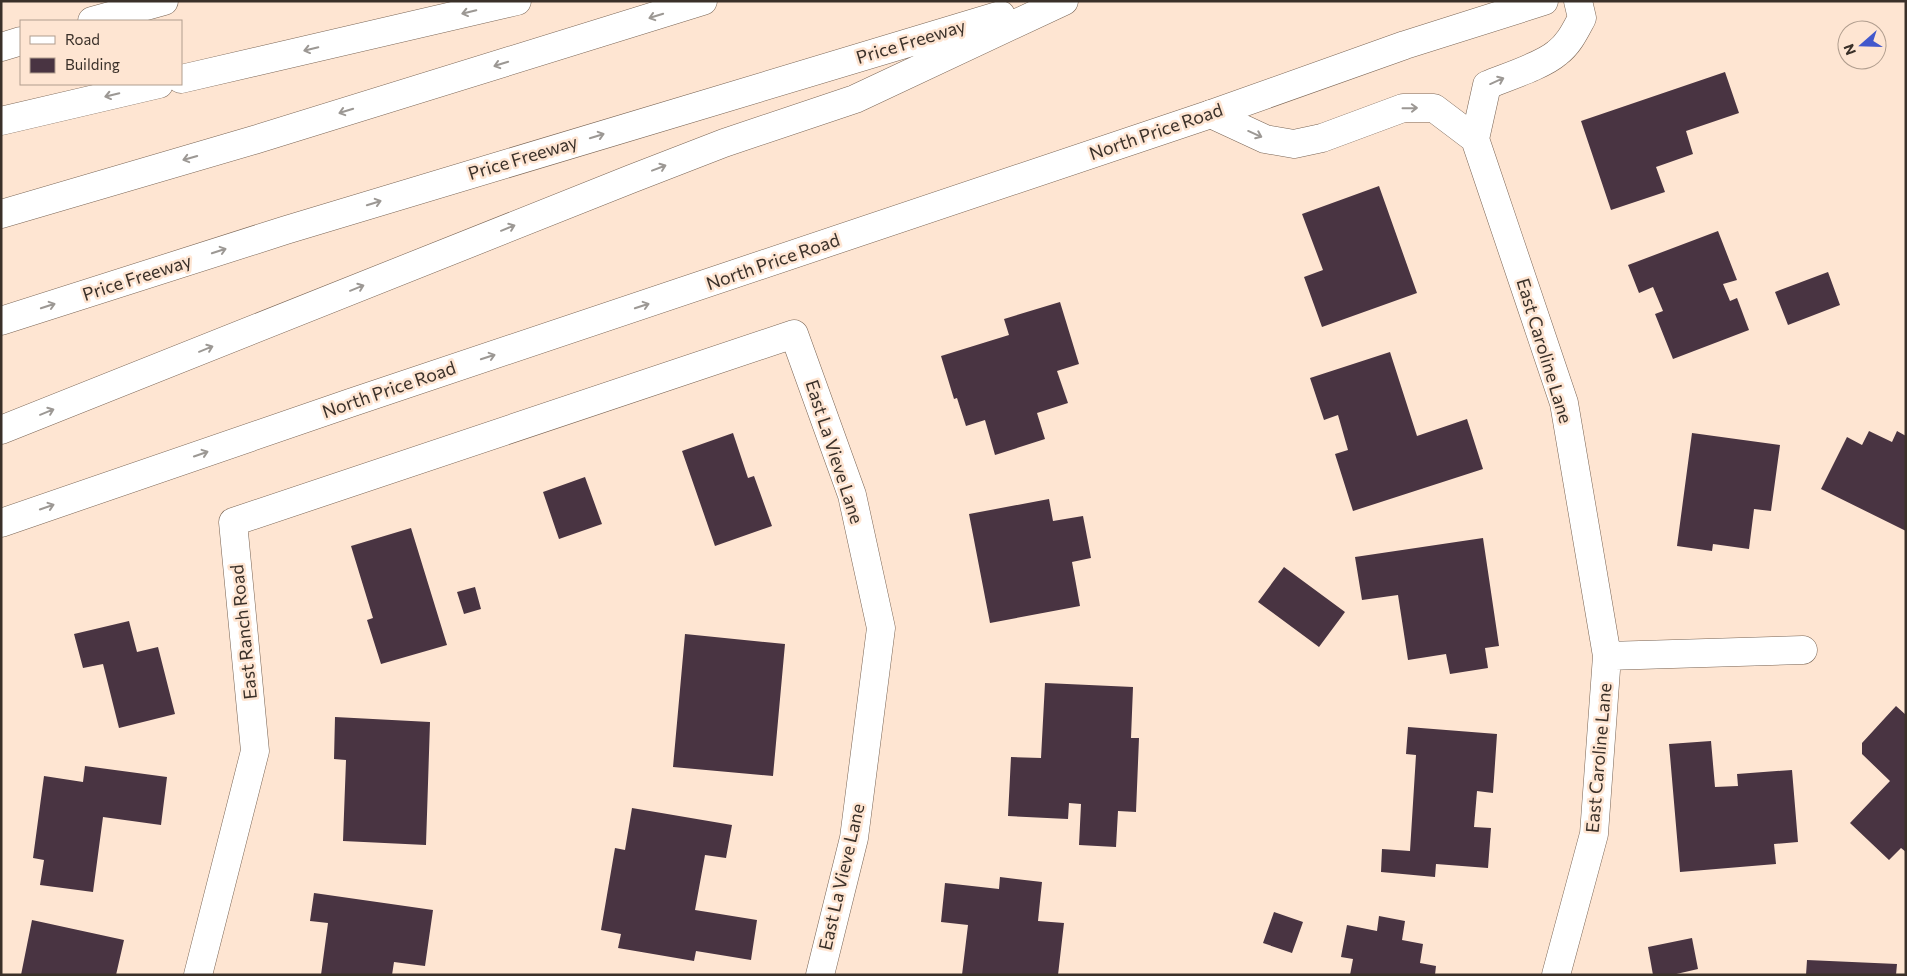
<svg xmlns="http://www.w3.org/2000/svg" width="1907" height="976" font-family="Commissioner,sans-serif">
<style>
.building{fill:#493442}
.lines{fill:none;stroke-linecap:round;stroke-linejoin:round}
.street-casing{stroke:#796454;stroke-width:29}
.secondary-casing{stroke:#796454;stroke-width:29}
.highway-casing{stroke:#796454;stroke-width:29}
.street{stroke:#fff;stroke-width:28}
.secondary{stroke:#fff;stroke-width:28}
.highway{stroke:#fff;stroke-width:28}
.oneway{stroke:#9c9894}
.labels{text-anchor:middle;stroke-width:5;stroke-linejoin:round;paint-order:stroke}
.street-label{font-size:18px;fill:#3a3029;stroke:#fee5d2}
</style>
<rect width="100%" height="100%" fill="#fee5d2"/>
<path class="building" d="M1725,72l14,41 -53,18 7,23 -37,13 9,25 -54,18 -30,-89z
M1379,186l38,107 -95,34 -18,-50 19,-7 -21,-56z
M1718,231l19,49 -14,4 7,17 7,-3 12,32 -76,29 -18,-45 8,-3 -10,-24 -14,6 -11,-28z
M1828,272l12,33 -52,20 -13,-33z
M1060,302l19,62 -22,7 11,32 -31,10 8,26 -50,16 -10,-35 -19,6 -9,-28 -3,1 -13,-43 68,-21 -5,-16z
M1390,352l27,84 50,-17 16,50 -130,42 -18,-57 13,-4 -10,-35 -14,5 -14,-42z
M1869,431l23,11 5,-11 9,5v95l-85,-42 26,-52 15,8z
M733,433l15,45 6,-2 18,50 -57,20 -33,-95z
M1692,433l88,12 -9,66 -17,-2 -5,40 -36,-5 -1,7 -35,-5z
M585,477l17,47 -43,15 -16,-47z
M1049,499l4,22 30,-5 8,42 -19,4 8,44 -90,17 -21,-109z
M411,528l36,117 -66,19 -14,-44 6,-2 -22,-72z
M1483,538l16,108 -14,2 3,20 -38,6 -4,-20 -38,6 -10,-65 -36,5 -7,-43z
M1284,567l61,45 -26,35 -61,-45z
M475,587l6,22 -17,5 -7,-22z
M129,621l8,31 21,-5 17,67 -56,14 -16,-64 -20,4 -9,-34z
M685,634l100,10 -12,132 -100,-9z
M1045,683l88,4 -2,51h8l-3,74 -18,-1 -2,36 -37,-2 2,-41 -12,-1 -1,16 -60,-3 3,-59 30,1z
M1896,706l10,9v137l-5,-4 -12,12 -39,-37 40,-42 -28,-27v-11z
M335,717l95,5 -4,123 -83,-4 3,-81 -12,-1z
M1408,727l89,7 -4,59 -16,-2 -3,36 17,1 -3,40 -52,-4 -1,13 -54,-5 1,-23 28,2 6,-96 -10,-1z
M1711,741l4,46 23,-1 -1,-12 55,-4 6,72 -24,2 2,20 -96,8 -11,-128z
M85,766l82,11 -6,48 -58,-8 -10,75 -53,-7 4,-25 -11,-2 11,-82 39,6z
M632,808l100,17 -6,33 -21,-3 -10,55 62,10 -6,40 -55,-9 -2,10 -76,-13 3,-14 -20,-4 14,-82 10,2z
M1000,877l42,5 -4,39 26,2 -6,52h-96l6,-50 -27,-3 4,-39 54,6z
M314,893l119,17 -8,56 -31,-4 -2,13h-71l7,-52 -18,-2z
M1274,912l29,10 -11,31 -29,-10z
M1379,916l26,5 -3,19 21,4 -3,19 16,3 -1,9h-85l3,-16 -12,-2 6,-32 30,6z
M32,920l92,20 -8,35h-95z
M1692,938l6,31 -26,6h-19l-5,-28z
M1807,960l90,4 -1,11h-90z"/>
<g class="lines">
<g class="street-casing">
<path id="street" d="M1211,114l54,25 29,5 28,-6 81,-30h31l41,31
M1607,656l196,-6
M198,975l57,-224 -22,-229 561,-188 58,161 29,133 -27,210 -34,137
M1556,975l38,-141 13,-178 -43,-253 -89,-264 12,-54c19,-8 55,-19 70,-32 12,-9 18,-22 25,-35l-4,-17"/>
</g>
<g class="secondary-casing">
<path id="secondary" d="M92,21l72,-20
M1,47l20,-6
M1,523l349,-120 861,-289 194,-69 139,-44"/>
</g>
<g class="highway-casing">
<path id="highway" d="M181,79l336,-78
M1,121l158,-37
M1,214l253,-74 449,-139
M1,321l285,-91 715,-215
M1,430l630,-251 93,-36 131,-44 209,-98"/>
</g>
<use href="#street" class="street"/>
<use href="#secondary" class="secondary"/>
<use href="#highway" class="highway"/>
</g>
<defs><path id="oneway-shaft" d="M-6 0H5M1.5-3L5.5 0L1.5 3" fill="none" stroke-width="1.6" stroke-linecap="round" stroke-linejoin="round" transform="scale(1.25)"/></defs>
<g class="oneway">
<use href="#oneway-shaft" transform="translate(469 12) rotate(167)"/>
<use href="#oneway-shaft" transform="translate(656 16) rotate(163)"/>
<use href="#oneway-shaft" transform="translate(311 49) rotate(167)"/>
<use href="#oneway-shaft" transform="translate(501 64) rotate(163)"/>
<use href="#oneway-shaft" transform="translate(1497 81) rotate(-24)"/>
<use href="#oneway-shaft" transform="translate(112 95) rotate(167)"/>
<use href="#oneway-shaft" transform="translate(1410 108) rotate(-1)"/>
<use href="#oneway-shaft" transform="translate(346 111) rotate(163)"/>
<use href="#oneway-shaft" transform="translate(1255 134) rotate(24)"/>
<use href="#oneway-shaft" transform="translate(597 136) rotate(-17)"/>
<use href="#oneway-shaft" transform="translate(190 158) rotate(164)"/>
<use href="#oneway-shaft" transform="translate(659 168) rotate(-21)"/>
<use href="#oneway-shaft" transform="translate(374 203) rotate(-17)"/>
<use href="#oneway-shaft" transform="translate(508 228) rotate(-22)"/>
<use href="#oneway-shaft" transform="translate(219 251) rotate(-18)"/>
<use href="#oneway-shaft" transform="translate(357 288) rotate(-22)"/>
<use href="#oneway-shaft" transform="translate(48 306) rotate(-18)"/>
<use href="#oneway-shaft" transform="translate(642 306) rotate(-18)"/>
<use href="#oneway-shaft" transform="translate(206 349) rotate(-22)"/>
<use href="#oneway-shaft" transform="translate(488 357) rotate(-18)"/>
<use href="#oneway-shaft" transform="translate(47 412) rotate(-22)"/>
<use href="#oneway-shaft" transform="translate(201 454) rotate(-19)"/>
<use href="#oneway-shaft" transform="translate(47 507) rotate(-19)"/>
</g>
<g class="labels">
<g class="street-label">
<text transform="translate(911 42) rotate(-17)" y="6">Price Freeway</text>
<text transform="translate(1156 132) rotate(-19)" y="6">North Price Road</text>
<text transform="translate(523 158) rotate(-17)" y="6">Price Freeway</text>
<text transform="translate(773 262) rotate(-19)" y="6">North Price Road</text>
<text transform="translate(137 278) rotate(-18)" y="6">Price Freeway</text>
<text transform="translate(1544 351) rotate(73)" y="6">East Caroline Lane</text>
<text transform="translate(389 390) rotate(-19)" y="6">North Price Road</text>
<text transform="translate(834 452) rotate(72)" y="6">East La Vieve Lane</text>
<text transform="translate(244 632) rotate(-96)" y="6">East Ranch Road</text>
<text transform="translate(1599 758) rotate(-85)" y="6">East Caroline Lane</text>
<text transform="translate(842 877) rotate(-77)" y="6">East La Vieve Lane</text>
</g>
</g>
<rect width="1907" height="976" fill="none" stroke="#3a3029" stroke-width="5"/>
<rect x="20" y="20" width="162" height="65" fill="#fee5d2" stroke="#b09d8e"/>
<rect x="30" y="36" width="25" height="8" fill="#ffffff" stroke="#b09d8e"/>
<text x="65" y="45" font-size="15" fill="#3a3029">Road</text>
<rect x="30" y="58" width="25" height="15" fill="#493442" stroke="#b09d8e"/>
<text x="65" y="70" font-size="15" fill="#3a3029">Building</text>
<g transform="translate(1862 45) rotate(250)"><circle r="24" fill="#fee5d2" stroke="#b09d8e"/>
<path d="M0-4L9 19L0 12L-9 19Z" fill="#4258cc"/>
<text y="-8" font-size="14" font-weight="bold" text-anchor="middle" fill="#3a3029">N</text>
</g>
</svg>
